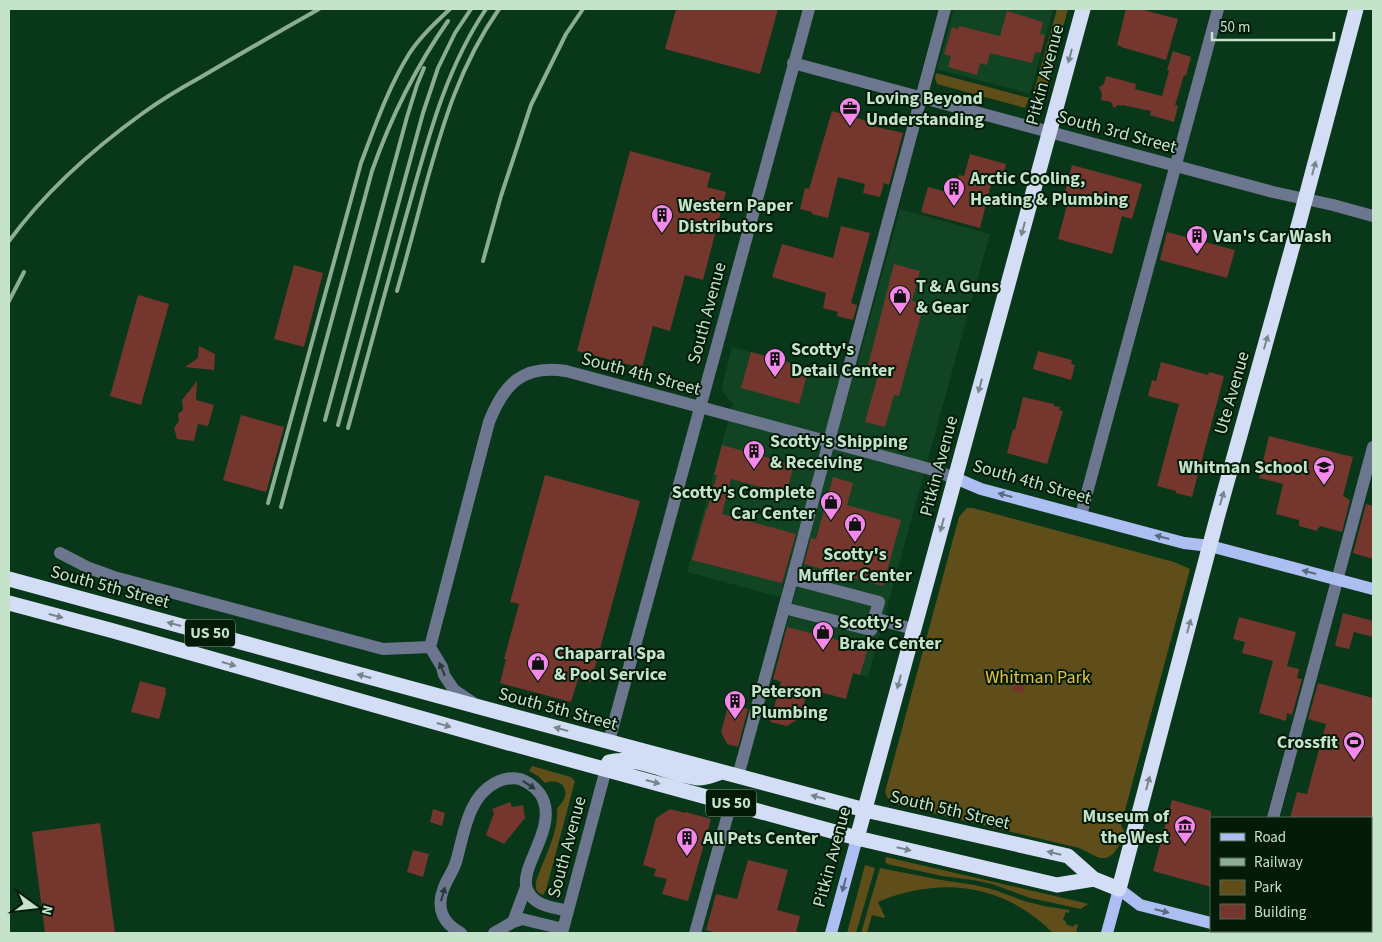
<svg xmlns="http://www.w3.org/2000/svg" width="1382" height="942" viewBox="0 0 1382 942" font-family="'Source Sans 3',sans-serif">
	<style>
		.built { fill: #104422 }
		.green { fill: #5f4e1a }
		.building { fill: #75372d }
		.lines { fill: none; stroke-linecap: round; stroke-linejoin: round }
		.minor { stroke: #6d768f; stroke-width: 12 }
		.major { stroke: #adbef2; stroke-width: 12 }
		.highway { stroke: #d4ddf6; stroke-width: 15 }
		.rail { stroke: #8bad93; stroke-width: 4 }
		.oneway { fill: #76868c }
		.oneway2 { fill: #586c7e }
		.oneway3 { fill: #293b39 }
		.labels { text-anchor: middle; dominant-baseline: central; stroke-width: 4; stroke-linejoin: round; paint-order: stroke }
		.shield { fill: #041b0a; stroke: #8ba690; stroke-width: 1 }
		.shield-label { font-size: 16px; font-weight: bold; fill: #c5e2ca }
		.street-label { font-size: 18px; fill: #c5e2ca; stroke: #041b0a }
		.poi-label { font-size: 18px; font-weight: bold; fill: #c5e2ca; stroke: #041b0a; text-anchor: start }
		.park-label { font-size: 18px; fill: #e7c047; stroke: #041b0a }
	</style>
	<rect width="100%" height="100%" fill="#093719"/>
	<path class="built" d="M954 9H1053L1030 94 937 69Z
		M900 209 990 234 868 677 779 654 810 537 797 534 780 597 687 572 733 403 730 401 725 395 722 389 723 382 732 347 853 380Z"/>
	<path class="green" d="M1057 9H1068L1044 97 1033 95Z
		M936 73 1029 98 1025 108 937 84 935 78Z
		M967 508H973L1174 562 1190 569 1121 825 1125 834C1119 845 1113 863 1097 857 1091 854 1085 851 1079 848L894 804 888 799 885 792 959 517Z
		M532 766 571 777 575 781 546 890 543 895C539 893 536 892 536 887 535 881 539 874 541 868 548 850 559 828 557 808 572 796 566 776 545 783L538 776 529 771Z
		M886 857 1085 903 1088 904 1081 909 1030 898 992 884 973 880 942 876 887 864 885 861Z
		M865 865 875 868 856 933H847Z
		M880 868 941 880 975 885 995 890 1024 901 1044 906 1069 910V913L1066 912 1063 920 1066 921V924L1073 927 1075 924 1078 925 1076 933H1053C1004 884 942 876 880 901L878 902 885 917 884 918 872 915 867 933H861Z"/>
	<path class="building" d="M676 9H778L760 74 665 49Z
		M1126 9H1140L1178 19 1166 60 1121 47V46L1117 45Z
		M1007 11 1043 22 1040 34 1045 35 1041 53 1035 52 1032 63 990 53 987 65 980 63 977 75 948 67 951 56 944 54 952 27 958 29 959 26 1000 36Z
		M1173 51 1191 57 1186 76 1184 75 1175 105 1178 106 1174 122 1150 115 1151 111 1122 105V106L1118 105 1114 108 1111 102 1101 100 1102 94 1099 87 1104 84 1106 76 1136 84 1135 89 1162 96 1169 71 1167 70Z
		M832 111 874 123 873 126 903 133 889 185 884 183 880 197 863 193 865 184 838 177 828 218 812 214V212L800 209 805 188 809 189Z
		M630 151 711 173 707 187 726 192 703 280 685 275 670 331 653 326 642 368 577 351Z
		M970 154 1006 164 1001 182 992 180 980 228 921 212 928 187 954 194 959 175 964 176Z
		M1072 165 1142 184 1132 219 1122 216 1112 254 1058 239 1068 201 1063 200Z
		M841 226 870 233 851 303 857 305 853 320 837 316 838 312 823 308 826 293 772 277 782 244 833 258Z
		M1167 232 1235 250 1227 278 1160 260Z
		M894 264 920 271 912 301 924 304 899 396 894 395 885 427 865 422 880 368 868 365Z
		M294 265 323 273 304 347 274 339Z
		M138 295 169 304 141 405 110 396Z
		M199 346 215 354 214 370 185 367 198 358Z
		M1038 351 1072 360 1071 364 1075 365 1071 380 1033 369Z
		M751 352 809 368 799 404 741 388Z
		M1161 362 1208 375 1209 372 1224 376 1192 497 1176 493V491L1157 486 1179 404 1148 396 1152 380 1156 381Z
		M197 381 196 400 214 405 208 426 198 424 194 441 177 439 174 428 179 421 178 414 183 410 182 400Z
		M1023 397 1054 404V406L1060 407 1059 410 1063 411 1047 464 1007 453 1013 429 1015 430Z
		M241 415 284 427 266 492 223 480Z
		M1269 436 1353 457 1343 496 1350 500 1342 532 1320 526 1319 528H1318L1317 531 1299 526V520L1276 514 1283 484 1259 478Z
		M722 445 794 465 786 494 731 479 722 514 796 534 782 583 692 560 706 510H707L717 475H714Z
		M545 475 640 501 591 682 578 679 571 702 500 683 506 659H504L519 604 510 602Z
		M833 477 853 483 847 505 901 520 883 586 804 564 811 538 816 539Z
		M1366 504 1373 506V559L1353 553Z
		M1343 613 1373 621V637L1354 632 1349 649 1335 646Z
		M1239 617 1296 632 1287 666 1299 669 1297 678 1302 679 1292 715 1287 713 1286 721 1259 713 1273 661 1242 653 1245 642 1233 639Z
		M787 627 868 648 860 675 853 673 846 699 808 689 800 718 787 726 770 722 781 682 773 679Z
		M1015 674 1027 677 1023 693 1011 690Z
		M140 681 166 688 165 692 166 693 159 719 131 712Z
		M1318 683 1373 698V818H1290L1297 792 1307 794 1326 724 1308 719Z
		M729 703 748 709 738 747 727 744 721 732Z
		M1172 800 1211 811V887L1153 871Z
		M510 802 512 807 523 805 525 818 504 844 486 835 494 813 492 809Z
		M433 809 445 813 442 826 430 822Z
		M670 809 685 813 686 812 711 819 688 901 662 894 667 879 654 876 656 869 643 865 656 818Z
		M100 823 115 933H45L32 832Z
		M413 850 429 854 423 877 407 872Z
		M748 860 788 870 777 910 800 916 796 933H718L706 930 716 894 737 899Z"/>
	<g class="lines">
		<path class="minor" d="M793 63 1273 192 1333 205 1373 216
			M1081 515 1218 9
			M60 553 89 568 114 577 383 649 430 647
			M792 579 879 602 874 618 913 629
			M784 608 871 630 874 618
			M472 702 454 690 444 675 442 667 430 647 489 422C504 384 523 364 566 371L930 469 955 478
			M609 741 809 9
			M738 776 792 579 945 9
			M1273 818 1373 447
			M513 922 526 887
			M461 933C444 924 436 909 443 890 446 880 453 872 456 862 464 835 467 798 495 783 503 779 512 777 520 779 531 783 541 792 544 802 554 832 519 868 527 889 533 906 552 907 568 911
			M494 933 513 922 522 919 563 929
			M562 933 606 769
			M695 933 731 803"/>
		<path class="major" d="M955 478 981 489 1184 543 1210 546 1373 589
			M1242 931 1253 933
			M831 933 857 838
			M1107 933 1119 889 1140 905 1211 923"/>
		<path class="highway" d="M9 579 483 708 865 810 1068 856 1094 879 1119 889 1217 518 1299 223 1356 9
			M9 603 110 630 505 742 857 838 1057 885 1094 879
			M606 769 609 762C636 755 671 775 699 778 706 778 715 774 722 772
			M857 838 1083 9"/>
		<path class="rail" d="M9 241C45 192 93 149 143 113 161 100 181 88 201 77 240 54 280 31 319 9
			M483 261 501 196 531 105 566 34 583 9
			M397 291C407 256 416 222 425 188 443 123 460 65 499 9
			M9 301 24 272
			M325 420 407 117 417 85 424 68
			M338 425 423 113 438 68 455 33 471 9
			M348 428C367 358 386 289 405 220 426 147 443 73 486 9
			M268 503 361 163C375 126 388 88 409 54 420 37 435 23 450 9
			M281 507 372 171C391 117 415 68 448 21"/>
	</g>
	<defs><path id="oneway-solid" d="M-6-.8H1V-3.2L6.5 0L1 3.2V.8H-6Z" transform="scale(1.25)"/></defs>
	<g class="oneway">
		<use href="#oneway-solid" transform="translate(1070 56) rotate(105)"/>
		<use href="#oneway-solid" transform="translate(1314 168) rotate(-75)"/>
		<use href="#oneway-solid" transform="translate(1023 229) rotate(105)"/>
		<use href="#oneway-solid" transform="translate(1266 342) rotate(-74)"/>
		<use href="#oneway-solid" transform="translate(980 386) rotate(105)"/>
		<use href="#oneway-solid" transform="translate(1222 498) rotate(-74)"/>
		<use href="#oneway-solid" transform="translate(942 525) rotate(105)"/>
		<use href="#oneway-solid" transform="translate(56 616) rotate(15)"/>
		<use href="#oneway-solid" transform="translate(174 624) rotate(-165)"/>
		<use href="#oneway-solid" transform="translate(1189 626) rotate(-75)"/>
		<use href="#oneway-solid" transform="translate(229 664) rotate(16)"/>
		<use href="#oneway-solid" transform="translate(364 676) rotate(-165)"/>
		<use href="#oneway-solid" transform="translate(899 682) rotate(105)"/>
		<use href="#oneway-solid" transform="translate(444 725) rotate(16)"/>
		<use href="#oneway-solid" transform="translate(561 729) rotate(-165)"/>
		<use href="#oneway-solid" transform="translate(653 782) rotate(15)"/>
		<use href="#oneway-solid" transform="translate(1148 783) rotate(-75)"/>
		<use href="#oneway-solid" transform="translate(818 797) rotate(-165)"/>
		<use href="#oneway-solid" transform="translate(904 849) rotate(13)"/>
		<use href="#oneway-solid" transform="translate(1054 853) rotate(-167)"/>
	</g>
	<g class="oneway2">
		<use href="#oneway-solid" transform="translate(1005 495) rotate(-165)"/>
		<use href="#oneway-solid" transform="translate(1162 537) rotate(-165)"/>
		<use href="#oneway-solid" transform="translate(1309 572) rotate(-165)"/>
		<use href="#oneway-solid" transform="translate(844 885) rotate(105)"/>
		<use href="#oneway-solid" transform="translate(1162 911) rotate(14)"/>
	</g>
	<g class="oneway3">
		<use href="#oneway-solid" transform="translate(442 669) rotate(-113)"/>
		<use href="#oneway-solid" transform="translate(529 785) rotate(33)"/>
		<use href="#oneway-solid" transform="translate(443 894) rotate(-75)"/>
	</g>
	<defs>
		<g id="office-pin" transform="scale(1.125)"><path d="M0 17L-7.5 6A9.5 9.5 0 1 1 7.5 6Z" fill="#f688ec" stroke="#041b0a"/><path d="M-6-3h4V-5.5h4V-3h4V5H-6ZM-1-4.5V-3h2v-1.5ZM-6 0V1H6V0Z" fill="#111"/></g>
		<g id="building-pin" transform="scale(1.125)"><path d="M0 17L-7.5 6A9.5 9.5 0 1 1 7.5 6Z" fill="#f688ec" stroke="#041b0a"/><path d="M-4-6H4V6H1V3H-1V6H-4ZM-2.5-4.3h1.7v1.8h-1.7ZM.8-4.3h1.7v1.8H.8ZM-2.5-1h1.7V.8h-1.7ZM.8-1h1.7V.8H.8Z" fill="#111"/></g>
		<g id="shop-pin" transform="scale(1.125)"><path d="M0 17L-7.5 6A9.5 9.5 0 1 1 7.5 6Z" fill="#f688ec" stroke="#041b0a"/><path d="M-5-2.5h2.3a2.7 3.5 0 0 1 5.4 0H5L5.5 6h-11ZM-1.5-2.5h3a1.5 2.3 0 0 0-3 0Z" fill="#111"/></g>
		<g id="school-pin" transform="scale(1.125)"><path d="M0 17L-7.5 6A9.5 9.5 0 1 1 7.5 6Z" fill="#f688ec" stroke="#041b0a"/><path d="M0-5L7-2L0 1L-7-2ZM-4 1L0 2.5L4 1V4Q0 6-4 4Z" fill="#111"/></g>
		<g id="stadium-pin" transform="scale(1.125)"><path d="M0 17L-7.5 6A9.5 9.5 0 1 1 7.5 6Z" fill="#f688ec" stroke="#041b0a"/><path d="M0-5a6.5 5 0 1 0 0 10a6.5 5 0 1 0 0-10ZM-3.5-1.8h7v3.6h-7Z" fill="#111"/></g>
		<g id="museum-pin" transform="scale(1.125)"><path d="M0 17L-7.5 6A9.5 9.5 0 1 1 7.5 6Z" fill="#f688ec" stroke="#041b0a"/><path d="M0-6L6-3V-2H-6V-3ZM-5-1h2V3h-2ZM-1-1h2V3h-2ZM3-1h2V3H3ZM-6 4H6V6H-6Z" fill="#111"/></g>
	</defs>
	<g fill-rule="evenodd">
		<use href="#office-pin" x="850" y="108"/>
		<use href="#building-pin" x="954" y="188"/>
		<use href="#building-pin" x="662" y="215"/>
		<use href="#building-pin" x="1197" y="236"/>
		<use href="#shop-pin" x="900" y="296"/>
		<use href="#building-pin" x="775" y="359"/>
		<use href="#building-pin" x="754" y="451"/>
		<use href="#school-pin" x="1324" y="467"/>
		<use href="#shop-pin" x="831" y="502"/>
		<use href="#shop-pin" x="855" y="524"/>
		<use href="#shop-pin" x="823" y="632"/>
		<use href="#shop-pin" x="538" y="663"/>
		<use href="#building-pin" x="735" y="701"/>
		<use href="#stadium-pin" x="1354" y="742"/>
		<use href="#museum-pin" x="1185" y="826"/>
		<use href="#building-pin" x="687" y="838"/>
	</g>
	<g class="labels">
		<g class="shield">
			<rect x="185" y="619.5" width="50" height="27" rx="4"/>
			<rect x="706" y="789.5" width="50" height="27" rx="4"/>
		</g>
		<g class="shield-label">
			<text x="210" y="633">US 50</text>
			<text x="731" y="803">US 50</text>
		</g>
		<g class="street-label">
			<text transform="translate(1045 75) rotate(-75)">Pitkin Avenue</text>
			<text transform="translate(1117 132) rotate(15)">South 3rd Street</text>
			<text transform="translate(707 313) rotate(-75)">South Avenue</text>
			<text transform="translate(641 374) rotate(15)">South 4th Street</text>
			<text transform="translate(1232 393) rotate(-74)">Ute Avenue</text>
			<text transform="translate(939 466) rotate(-75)">Pitkin Avenue</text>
			<text transform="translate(1032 482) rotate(16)">South 4th Street</text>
			<text transform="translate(110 587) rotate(15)">South 5th Street</text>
			<text transform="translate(558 709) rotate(15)">South 5th Street</text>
			<text transform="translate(950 810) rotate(13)">South 5th Street</text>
			<text transform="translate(567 847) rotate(-75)">South Avenue</text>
			<text transform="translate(832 857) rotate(-75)">Pitkin Avenue</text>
		</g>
		<g class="poi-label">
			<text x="866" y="98">Loving Beyond<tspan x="866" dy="21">Understanding</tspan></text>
			<text x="970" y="178">Arctic Cooling,<tspan x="970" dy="21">Heating &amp; Plumbing</tspan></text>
			<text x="678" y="205">Western Paper<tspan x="678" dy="21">Distributors</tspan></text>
			<text x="1213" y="236">Van's Car Wash</text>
			<text x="916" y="286">T &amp; A Guns<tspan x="916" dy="21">&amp; Gear</tspan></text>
			<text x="791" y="349">Scotty's<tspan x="791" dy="21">Detail Center</tspan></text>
			<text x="770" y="441">Scotty's Shipping<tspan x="770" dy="21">&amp; Receiving</tspan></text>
			<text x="1308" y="467" text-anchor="end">Whitman School</text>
			<text x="815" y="492" text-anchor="end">Scotty's Complete<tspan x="815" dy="21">Car Center</tspan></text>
			<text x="855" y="554" text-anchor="middle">Scotty's<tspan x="855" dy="21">Muffler Center</tspan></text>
			<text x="839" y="622">Scotty's<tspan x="839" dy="21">Brake Center</tspan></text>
			<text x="554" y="653">Chaparral Spa<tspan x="554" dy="21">&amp; Pool Service</tspan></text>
			<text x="751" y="691">Peterson<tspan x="751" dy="21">Plumbing</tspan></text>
			<text x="1338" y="742" text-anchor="end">Crossfit</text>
			<text x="1169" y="816" text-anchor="end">Museum of<tspan x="1169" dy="21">the West</tspan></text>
			<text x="703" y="838">All Pets Center</text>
		</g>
		<g class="park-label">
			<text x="1038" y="677">Whitman Park</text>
		</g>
	</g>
	<rect width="1382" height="942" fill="none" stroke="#c5e2ca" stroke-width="20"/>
	<rect x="1210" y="817" width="162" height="115" fill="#041b0a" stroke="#516b57"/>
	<rect x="1220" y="833" width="25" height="8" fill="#adbef2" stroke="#516b57"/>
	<text x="1254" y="842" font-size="15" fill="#c5e2ca">Road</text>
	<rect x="1220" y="858" width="25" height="8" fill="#8bad93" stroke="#516b57"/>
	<text x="1254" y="867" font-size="15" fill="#c5e2ca">Railway</text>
	<rect x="1220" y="880" width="25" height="15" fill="#5f4e1a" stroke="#516b57"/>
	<text x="1254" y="892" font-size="15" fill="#c5e2ca">Park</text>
	<rect x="1220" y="904" width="25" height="15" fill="#75372d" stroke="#516b57"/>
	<text x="1254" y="917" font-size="15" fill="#c5e2ca">Building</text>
	<g transform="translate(35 907) rotate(105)" stroke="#041b0a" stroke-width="4" paint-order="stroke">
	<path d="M0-4L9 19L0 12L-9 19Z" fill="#c5e2ca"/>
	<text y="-8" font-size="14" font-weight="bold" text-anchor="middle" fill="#c5e2ca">N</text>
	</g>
	<path d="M1212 32v8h122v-8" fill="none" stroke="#c5e2ca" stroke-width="2.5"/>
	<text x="1220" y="32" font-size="15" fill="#c5e2ca" stroke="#041b0a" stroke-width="4" paint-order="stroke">50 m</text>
</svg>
